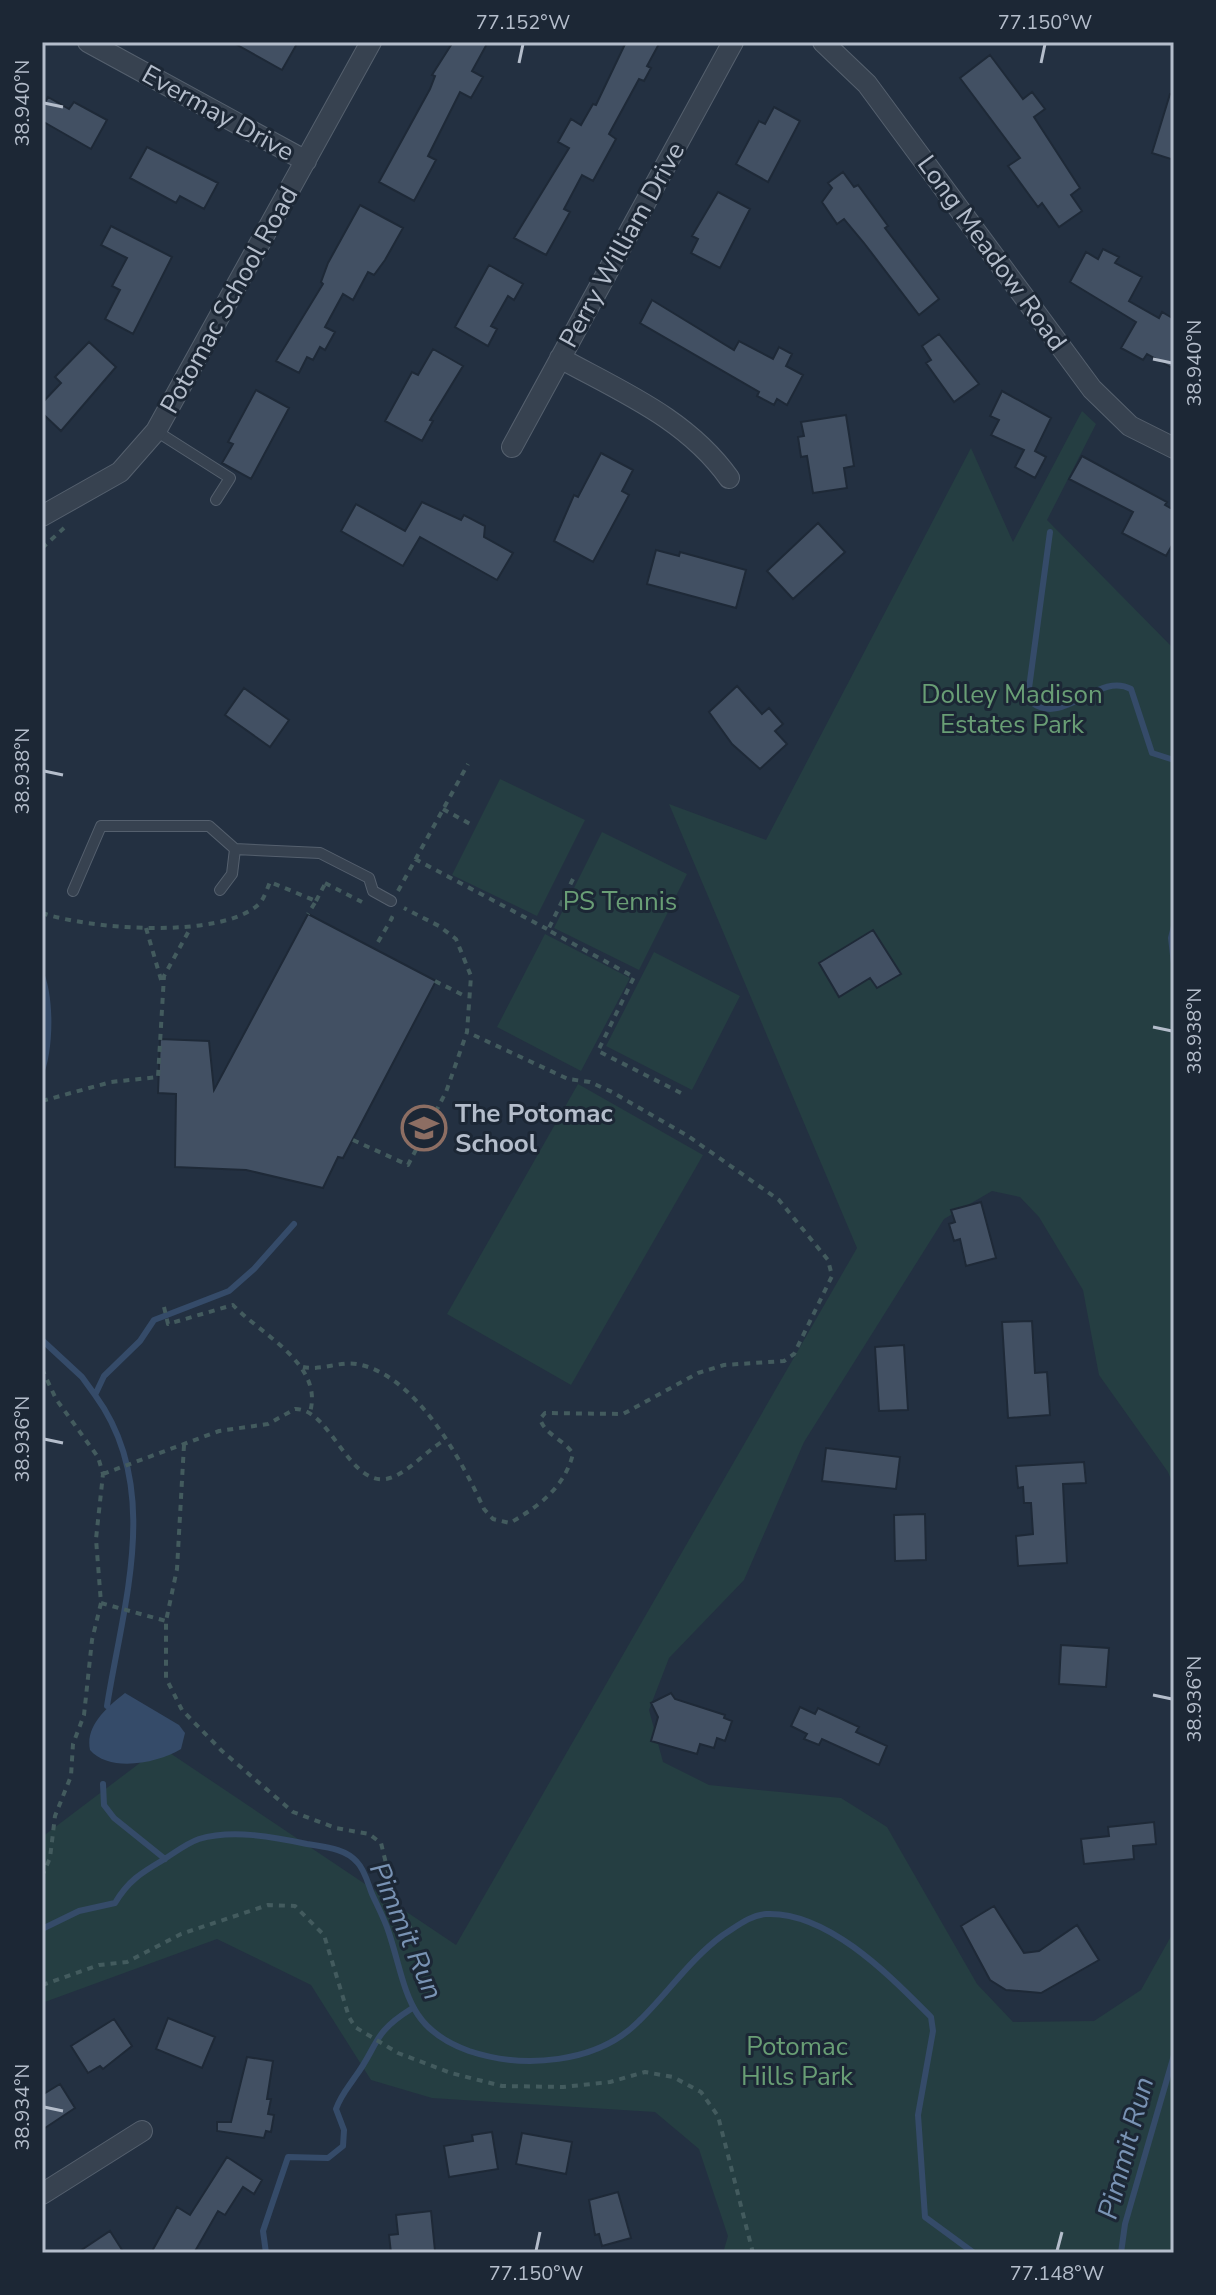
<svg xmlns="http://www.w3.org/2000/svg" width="1216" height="2295" viewBox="0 0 1216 2295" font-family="'Nunito Sans',sans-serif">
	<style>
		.green { fill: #253e42 }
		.water { fill: #354b69 }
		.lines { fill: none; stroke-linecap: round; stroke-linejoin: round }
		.stream { stroke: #354b69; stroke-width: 6 }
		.building { fill: #425063; stroke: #1e2937; stroke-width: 2 }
		.lane-casing { stroke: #55606e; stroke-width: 12 }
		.street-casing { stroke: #55606e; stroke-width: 22 }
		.path { stroke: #435b5e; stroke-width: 4; stroke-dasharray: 6 6; stroke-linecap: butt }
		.lane { stroke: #374250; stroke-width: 10 }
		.street { stroke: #374250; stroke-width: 20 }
		.ticks { fill: none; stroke: #b4bdcb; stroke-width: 3 }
		.labels { text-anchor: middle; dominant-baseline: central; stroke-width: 6; stroke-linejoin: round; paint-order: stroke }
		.street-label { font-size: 26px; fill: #b4bdcb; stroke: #1c2735 }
		.park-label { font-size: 26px; fill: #699e75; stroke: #1c2735 }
		.poi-label { font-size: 26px; font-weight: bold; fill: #b4bdcb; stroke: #1c2735; text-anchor: start }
		.water-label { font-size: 28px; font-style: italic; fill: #7993b4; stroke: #1c2735 }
		.neatline { fill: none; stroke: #b4bdcb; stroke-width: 3 }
		.ticks-label { font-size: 20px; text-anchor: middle; fill: #b4bdcb }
	</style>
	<rect width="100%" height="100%" fill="#233041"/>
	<path class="green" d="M1082 411 1096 424 1047 520 1174 649V1487L1168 1472 1099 1375 1083 1290 1039 1217 1020 1197 992 1191 944 1219 804 1442 744 1580 669 1658 649 1710 663 1762 709 1785 841 1798 887 1827 977 1984 1013 2022 1094 2021 1141 1990 1174 1931V2253H723L728 2236 699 2149 655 2112 432 2098 371 2080 311 1985 217 1939 42 2003V1837L161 1747 456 1945 857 1248 669 804 766 840 971 448 1013 542Z
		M500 779 585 820 537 916 452 875Z
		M602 832 687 874 639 970 554 928Z
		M545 934 630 978 581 1071 497 1027Z
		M654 952 740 996 692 1090 606 1046Z
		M578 1084 703 1155 571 1385 447 1314Z"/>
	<path class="water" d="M42 968C55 995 54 1052 42 1079Z
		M125 1693 179 1725 185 1733 181 1749C158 1763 110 1773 90 1750 85 1726 107 1707 125 1693Z"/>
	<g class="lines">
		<path class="stream" d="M1050 532 1029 688 1031 702C1064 728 1098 671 1131 689L1152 753 1174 760
			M1174 926 1171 938 1174 964
			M42 1340 82 1377 95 1395
			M107 1706C123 1604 163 1488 95 1395L104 1376 140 1341 154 1320 229 1291 254 1269 294 1224
			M103 1784 104 1805 114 1818 165 1859
			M42 1929 79 1911 115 1903C128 1881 141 1873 163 1860 174 1853 187 1843 199 1839 232 1829 275 1837 307 1844 324 1847 345 1848 357 1862 365 1870 368 1884 372 1894 378 1907 385 1920 389 1933 407 1988 405 2028 469 2051 523 2069 597 2064 639 2021 668 1993 690 1959 723 1935 736 1927 750 1915 766 1914 828 1911 891 1977 931 2017L933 2031 918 2115 925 2217 974 2253
			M266 2253 263 2231 288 2157 328 2158 343 2146 344 2130 336 2109C341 2095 347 2089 355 2077 379 2045 371 2034 411 2009
			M1121 2253 1125 2224 1174 2055"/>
	</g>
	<path class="building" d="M232 42H298L282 70Z
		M453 42H488L472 71 483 77 471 98 460 92 428 156 436 160 414 201 379 182 430 89 435 76 432 75Z
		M626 42H660L647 66 651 68 644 81 639 79 609 134 616 139 593 181 582 175 564 209 570 212 546 255 514 238 569 148 558 142 571 119 581 125 593 104 596 105Z
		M990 55 1023 99 1032 92 1045 109 1034 117 1080 188 1071 195 1082 211 1059 227 1042 203 1038 207 1008 166 1020 158 960 78Z
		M1170 94H1174V160L1152 153Z
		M48 97 69 109 74 102 107 120 91 149 42 121V108Z
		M774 107 800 121 768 182 736 164 759 121 765 124Z
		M147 147 218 183 204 209 180 196 176 203 130 178Z
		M843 172 854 187 858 185 888 226 885 228 939 299 919 315 864 243 844 219 837 224 822 202 832 188 828 183Z
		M718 192 750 209 720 268 691 253 698 239 692 236Z
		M360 205 403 228 385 260 374 275 368 272 353 300 343 294 325 327 335 332 325 350 320 347 313 360 307 357 299 373 276 361 323 284 321 282 328 263Z
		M111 226 172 257 133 334 105 319 120 290 112 286 127 258 101 245Z
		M1103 249 1119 257 1115 263 1142 277 1129 301 1159 318 1162 312 1174 319V369L1147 354 1143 360 1121 348 1136 322 1070 282 1086 252 1098 259Z
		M489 265 523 284 514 300 508 296 491 326 497 329 488 346 455 327Z
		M652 300 734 350 739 341 773 359 779 347 792 354 786 366 803 375 787 405 777 399 774 405 757 396 759 392 640 323Z
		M939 334 979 384 954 402 926 363 931 360 922 346Z
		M89 342 116 367 61 431 42 413V403L61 383 55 377Z
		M433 349 463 366 430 420 433 421 422 441 385 421 412 372 418 375Z
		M256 390 289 408 251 479 222 463 233 444 228 442Z
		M1002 391 1051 418 1035 451 1046 457 1035 478 1015 467 1024 450 991 435 999 420 990 416Z
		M846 415 854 466 844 468 847 488 813 493 807 456 801 457 798 437 804 436 801 422Z
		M601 453 633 470 622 491 629 495 593 562 554 541 574 495 578 497Z
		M1082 456 1167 502 1165 505 1174 510V542L1166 556 1122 533 1133 512 1069 479Z
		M422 502 461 520 464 515 485 526 484 537 513 553 497 580 420 537 403 566 341 531 356 504 405 531Z
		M818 523 845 552 793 599 767 571Z
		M656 550 679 556 680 552 746 570 736 608 647 584Z
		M737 686 762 714 769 708 783 724 775 731 787 744 760 769 732 744 709 712Z
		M244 688 289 720 270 747 225 715Z
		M308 914 436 981 343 1158 338 1157 323 1188 246 1170 175 1167 176 1094 158 1093 160 1039 209 1041 214 1090Z
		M873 930 901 974 877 988 870 978 839 997 819 963Z
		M981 1202 996 1258 966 1266 960 1239 954 1241 949 1224 955 1222 951 1210Z
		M1032 1321 1035 1373 1047 1372 1050 1415 1008 1418 1002 1322Z
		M904 1345 908 1410 879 1411 875 1347Z
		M826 1448 900 1457 896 1489 822 1481Z
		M1084 1462 1086 1483 1063 1484 1067 1563 1018 1566 1016 1536 1033 1534 1031 1503H1024L1023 1487 1018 1488 1016 1466Z
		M925 1514 926 1560 895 1561 894 1515Z
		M1061 1645 1109 1648 1106 1687 1059 1684Z
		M671 1693 675 1699 725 1715 724 1718 732 1721 725 1741 717 1738 714 1748 700 1744 697 1754 651 1741 658 1717 651 1703Z
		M800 1707 815 1714 818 1708 859 1727 856 1732 887 1746 879 1765 822 1739 819 1745 804 1739 807 1734 791 1726Z
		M1154 1822 1156 1844 1133 1846 1134 1859 1084 1864 1081 1839 1109 1836 1108 1827Z
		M994 1906 1024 1953 1039 1951 1077 1925 1099 1960 1041 1993 1006 1990 990 1980 961 1926Z
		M168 2018 215 2037 202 2068 156 2049Z
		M114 2019 132 2046 103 2069 100 2066 88 2073 71 2046Z
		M247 2057 273 2061 267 2099H271L268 2114 274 2115 271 2132 266 2131 264 2138 217 2131V2122H231Z
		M60 2084 75 2108 42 2130V2095Z
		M492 2132 498 2169 449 2177 444 2146 473 2141 472 2135Z
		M522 2133 572 2142 566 2174 516 2164Z
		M227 2157 262 2180 254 2194 243 2187 225 2215 218 2211 194 2253H151L177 2207 190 2215Z
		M618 2192 631 2238 602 2246 599 2234 595 2235 589 2200Z
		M431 2211 435 2251 391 2253 389 2235 398 2234 396 2215Z
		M110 2231 124 2253H77Z"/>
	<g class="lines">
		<g class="lane-casing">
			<path id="lane" d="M156 431 230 478 216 500
				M220 890 232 874 235 849
				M73 891 101 826H209L235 849 320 853 369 878 373 891 391 901"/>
		</g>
		<g class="street-casing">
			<path id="street" d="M88 42 306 161
				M823 42 867 84 1092 389 1130 426 1174 448
				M560 358C622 392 687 419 729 478
				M512 447 733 42
				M42 516 120 472 156 431 371 42
				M42 2194 142 2131"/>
		</g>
		<path class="path" d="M42 548 64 528
			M443 809 472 825
			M415 859 547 929
			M573 879 548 930 634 977 598 1051 683 1094
			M325 883 362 902
			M398 891 468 764
			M316 901 327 880
			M42 913C89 929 220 940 259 904 264 899 267 889 270 882L316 901 308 914
			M146 928 162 983
			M378 942 392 918 386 915
			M435 981 467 997
			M42 1101 111 1082 158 1077 164 976 191 927
			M353 1140 408 1165 446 1092 467 1032 471 976 456 939 439 926 404 908
			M164 1307 168 1324 233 1305C260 1334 324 1364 310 1412
			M303 1367C321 1371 339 1361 357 1364 416 1375 461 1459 484 1509L493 1519 510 1523C539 1506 564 1488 573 1454 564 1439 546 1436 540 1419L545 1413 623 1414 698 1373 724 1365 784 1361 794 1354 832 1276 828 1260 779 1200 688 1136 612 1092 590 1082 568 1079 467 1032
			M42 1369 56 1399 98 1457 103 1474 96 1539 101 1603 92 1640 84 1715 73 1744 71 1776 55 1816 50 1858 42 1876
			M184 1445 177 1569 166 1621V1678L182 1710 222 1751 293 1812 336 1828 369 1834 381 1843 394 1896 417 1941
			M103 1474 219 1431 268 1424 295 1409C332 1408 350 1494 393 1477 412 1469 427 1450 445 1440
			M101 1603 166 1621
			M42 1985 99 1965 127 1962 181 1934 268 1905 295 1906 324 1935 349 2017 355 2027 398 2053 451 2073 502 2086 563 2087 610 2082 645 2072 673 2077 701 2092 718 2116 753 2253"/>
		<use href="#lane" class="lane"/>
		<use href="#street" class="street"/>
	</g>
	<path class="ticks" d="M519 63 523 44M1041 63 1045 44M44 103 63 107M1153 359 1172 363M44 771 63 775M1153 1027 1172 1031M44 1439 63 1443M1153 1695 1172 1699M44 2107 63 2111M536 2251 540 2232M1057 2251 1062 2232"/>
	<defs>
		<g id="school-ring" transform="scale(2.3)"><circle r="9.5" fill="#1c2735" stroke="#8d6e63" stroke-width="1.5"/><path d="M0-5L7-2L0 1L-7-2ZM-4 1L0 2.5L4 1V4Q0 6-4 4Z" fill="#8d6e63"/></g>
	</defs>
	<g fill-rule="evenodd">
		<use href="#school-ring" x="424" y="1128"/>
	</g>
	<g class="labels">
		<g class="street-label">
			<text transform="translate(218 113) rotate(29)">Evermay Drive</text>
			<text transform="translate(622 245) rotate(-61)">Perry William Drive</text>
			<text transform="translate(992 253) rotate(54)">Long Meadow Road</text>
			<text transform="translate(229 300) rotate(-61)">Potomac School Road</text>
		</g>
		<g class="park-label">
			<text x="1012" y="694">Dolley Madison<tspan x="1012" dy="30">Estates Park</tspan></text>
			<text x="620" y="901">PS Tennis</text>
			<text x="797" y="2046">Potomac<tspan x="797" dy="30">Hills Park</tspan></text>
		</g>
		<g class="poi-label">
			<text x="455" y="1113">The Potomac<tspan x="455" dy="30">School</tspan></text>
		</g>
		<g class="water-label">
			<text transform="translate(406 1931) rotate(67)">Pimmit Run</text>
			<text transform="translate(1126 2148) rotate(-75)">Pimmit Run</text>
		</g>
	</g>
	<rect width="1216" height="2295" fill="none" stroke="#1c2735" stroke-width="88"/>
	<rect x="44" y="44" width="1128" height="2207" class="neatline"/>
	<g class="ticks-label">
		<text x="523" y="29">77.152°W</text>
		<text x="1045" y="29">77.150°W</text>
		<text transform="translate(22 103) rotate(-90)" y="7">38.940°N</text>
		<text transform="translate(1194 363) rotate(-90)" y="7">38.940°N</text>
		<text transform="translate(22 771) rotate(-90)" y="7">38.938°N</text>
		<text transform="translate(1194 1031) rotate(-90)" y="7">38.938°N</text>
		<text transform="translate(22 1439) rotate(-90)" y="7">38.936°N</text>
		<text transform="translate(1194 1699) rotate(-90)" y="7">38.936°N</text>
		<text transform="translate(22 2107) rotate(-90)" y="7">38.934°N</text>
		<text x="536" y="2280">77.150°W</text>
		<text x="1057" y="2280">77.148°W</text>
	</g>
</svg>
